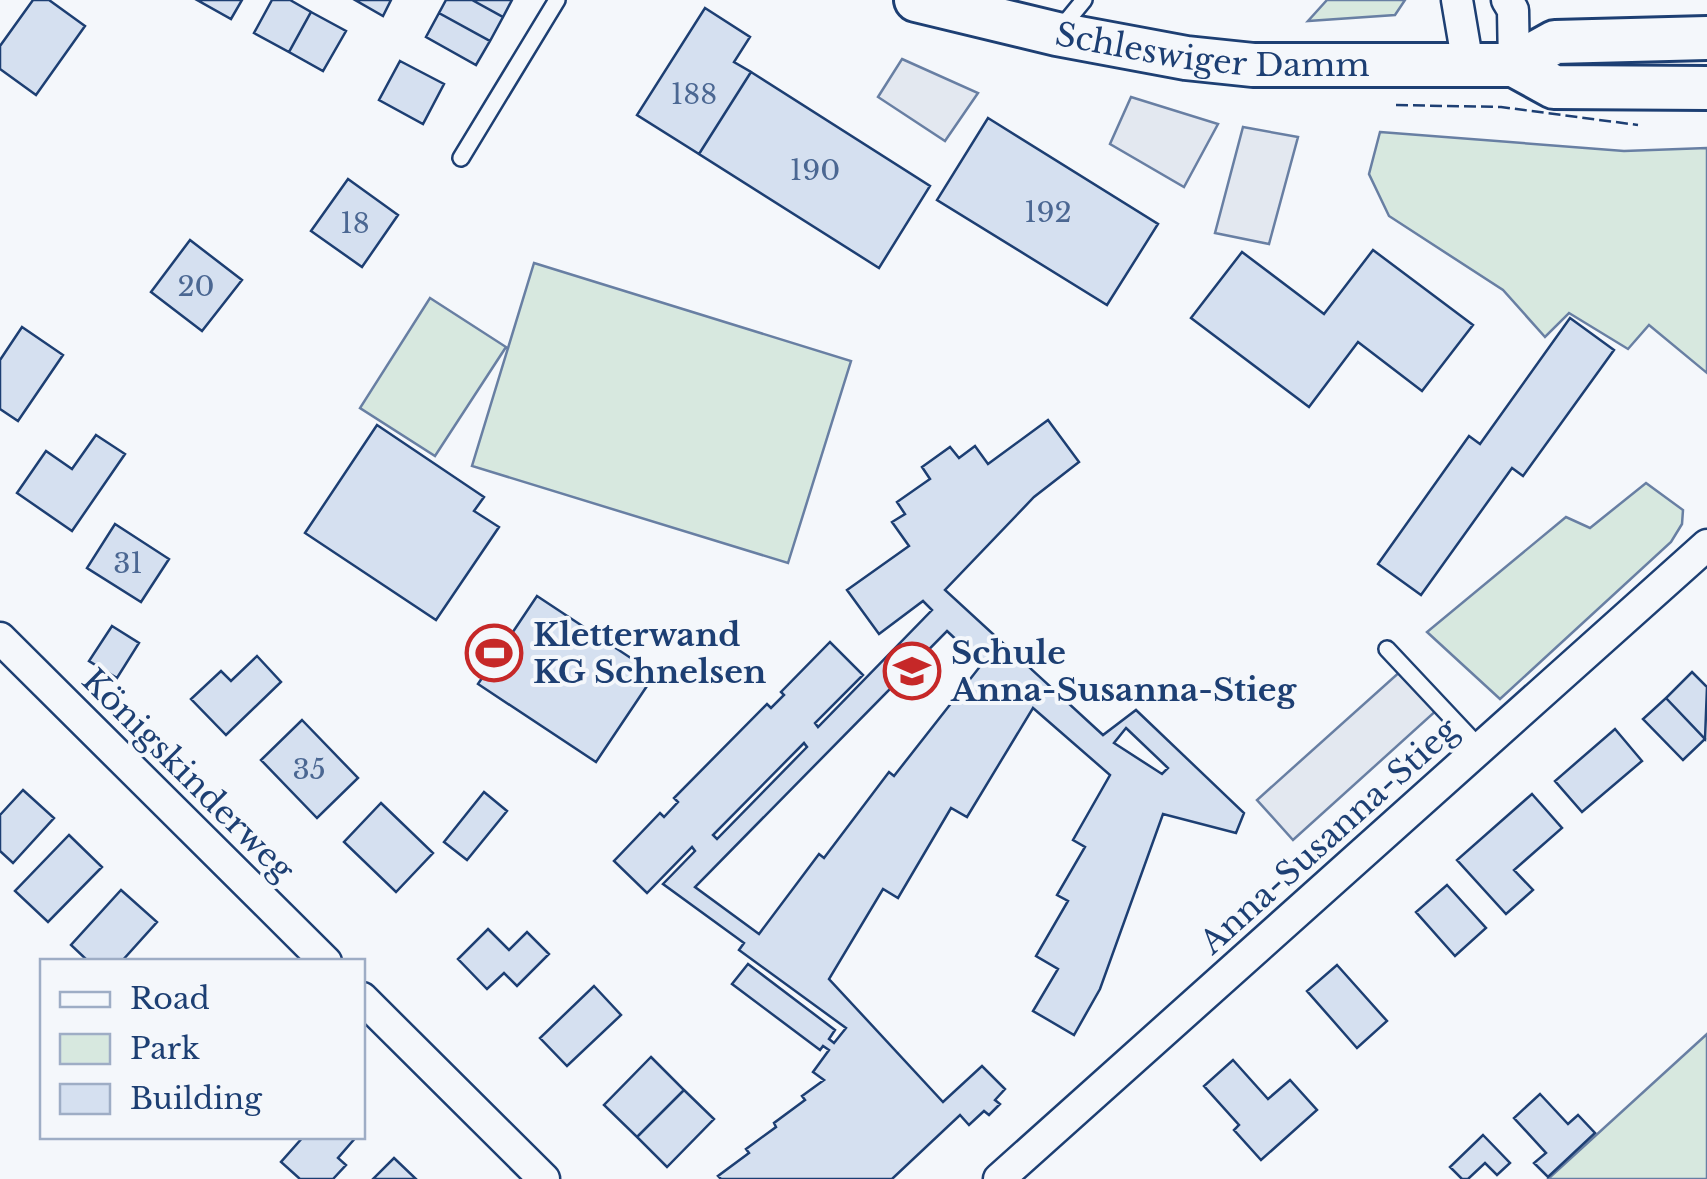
<svg xmlns="http://www.w3.org/2000/svg" width="1707" height="1179" viewBox="0 0 1707 1179" font-family="'Libre Baskerville',serif">
	<style>
		.green { fill: #d7e8df; stroke: #687fa3; stroke-width: 2.5 }
		.parking { fill: #e3e8f0; stroke: #687fa3; stroke-width: 2.5 }
		.building { fill: #d5e0f0; stroke: #1d3f73; stroke-width: 2.5; fill-rule: evenodd }
		.lines { fill: none; stroke-linecap: round; stroke-linejoin: round }
		.service-casing { stroke: #1d3f73; stroke-width: 20 }
		.minor-casing { stroke: #1d3f73; stroke-width: 35 }
		.secondary-casing { stroke: #1d3f73; stroke-width: 48 }
		.service { stroke: #f4f7fb; stroke-width: 15 }
		.minor { stroke: #f4f7fb; stroke-width: 30 }
		.secondary { stroke: #f4f7fb; stroke-width: 42 }
		.fence { stroke: #1d3f73; stroke-width: 2.5; stroke-dasharray: 12 5; stroke-linecap: butt }
		.labels { text-anchor: middle; dominant-baseline: central; stroke-width: 8; stroke-linejoin: round; paint-order: stroke }
		.number-label { font-size: 28px; fill: #4b6792 }
		.street-label { font-size: 32px; fill: #1d3f73; stroke: #f4f7fb }
		.poi-label { font-size: 32px; font-weight: bold; fill: #1d3f73; stroke: #f4f7fb; text-anchor: start }
	</style>
	<rect width="100%" height="100%" fill="#f4f7fb"/>
	<path class="green" d="M1327 0H1405L1395 15 1308 21Z
		M1380 132 1624 151 1707 148V373L1649 325 1628 349 1569 313 1545 337 1503 290 1389 216 1369 174Z
		M534 263 851 361 788 563 472 466Z
		M430 298 506 347 435 456 360 408Z
		M1646 483 1683 510 1682 524 1671 542 1500 699 1427 632 1566 517 1590 528Z
		M1707 1034V1179H1548Z"/>
	<path class="parking" d="M902 59 978 93 945 141 878 97Z
		M1131 97 1218 124 1184 187 1110 144Z
		M1243 127 1298 137 1269 244 1215 233Z
		M1403 669 1438 709 1293 840 1257 800Z"/>
	<path class="building" d="M33 0H49L85 26 36 95 0 69V46Z
		M197 0H242L231 19Z
		M272 0H290L311 12 289 52 254 33Z
		M355 0H391L383 16Z
		M446 0H472L503 17 490 41 439 13Z
		M472 0H512L503 17Z
		M705 8 750 37 734 62 751 72 699 154 637 115Z
		M311 12 346 31 323 71 289 52Z
		M439 13 490 41 476 65 426 37Z
		M400 61 444 84 423 124 379 100Z
		M751 72 930 186 879 268 699 154Z
		M988 118 1158 224 1107 305 937 200Z
		M348 179 398 215 362 267 311 231Z
		M190 240 242 280 202 331 151 292Z
		M1373 250 1473 325 1422 391 1358 342 1309 407 1191 318 1242 252 1324 314Z
		M1570 318 1614 350 1523 476 1512 468 1421 595 1378 564 1469 436 1480 444Z
		M22 327 63 355 18 421 0 409V360Z
		M1048 420 1079 462 1034 497 945 590 1103 735 1136 710 1244 813 1236 833 1163 814 1100 989 1074 1035 1033 1011 1058 969 1036 956 1068 901 1057 895 1085 847 1073 840 1110 775 1033 708 967 817 951 808 898 898 883 889 829 979 943 1102 982 1066 1005 1089 995 1100 1000 1104 989 1115 984 1111 969 1125 960 1115 892 1179H721L718 1176 749 1153 746 1149 776 1127 774 1123 805 1100 802 1096 824 1080 813 1072 829 1050 823 1046 820 1050 732 984 748 964 835 1030 829 1039 834 1043 846 1028 739 950 744 943 663 884 695 851 692 847 647 893 614 861 660 813 664 817 678 802 674 798 767 704 771 708 784 695 781 692 830 642 863 675 815 723 818 727 932 610 923 601 879 634 847 590 909 546 892 522 905 514 897 502 930 479 922 467 950 447 959 458 975 446 988 464ZM947 631 982 664 894 776 889 772 824 858 819 854 759 934 695 887ZM1126 728 1168 768 1162 774 1114 743ZM804 743 807 747 717 839 713 835Z
		M377 425 484 497 474 511 499 527 436 620 305 533Z
		M96 435 125 454 72 531 17 493 46 451 72 469Z
		M115 524 169 559 141 602 87 568Z
		M537 596 655 674 596 762 478 684Z
		M112 626 139 643 117 678 89 661Z
		M257 656 281 682 226 735 191 699 221 671 231 681Z
		M1692 672 1707 687 1705 739 1666 698Z
		M1666 698 1705 739 1683 760 1643 719Z
		M302 720 358 778 317 818 261 760Z
		M1615 729 1642 761 1582 812 1555 781Z
		M23 790 54 818 13 863 0 851V815Z
		M484 792 507 811 467 860 444 842Z
		M1532 794 1562 828 1514 870 1533 890 1506 914 1457 860Z
		M381 803 433 853 396 892 344 842Z
		M69 835 102 867 48 922 15 891Z
		M1447 885 1486 928 1455 956 1416 912Z
		M121 890 157 922 121 962H89L71 945Z
		M488 929 509 950 527 932 549 954 517 986 504 973 487 989 458 959Z
		M1337 965 1387 1021 1357 1048 1307 991Z
		M594 986 621 1015 567 1066 540 1038Z
		M651 1057 684 1090 637 1137 604 1105Z
		M1233 1060 1268 1099 1290 1080 1317 1110 1261 1160 1234 1130 1239 1125 1204 1086Z
		M684 1090 714 1119 667 1167 637 1137Z
		M1540 1094 1568 1124 1578 1115 1595 1133 1548 1177 1534 1163 1546 1153 1514 1118Z
		M1483 1135 1510 1163 1497 1175 1485 1163 1468 1179H1462L1450 1167Z
		M304 1136H357L338 1158 346 1165 333 1179H300L281 1162Z
		M394 1158 416 1179H373Z"/>
	<g class="lines">
		<g class="service-casing">
			<path id="service" d="M1061 28 1084 0
				M461 158 557 0
				M1387 649 1480 748"/>
		</g>
		<g class="minor-casing">
			<path id="minor" d="M1457 0 1468 65
				M1507 0 1513 10 1514 65
				M0 638 326 962
				M362 998 544 1179
				M999 1179 1707 545"/>
		</g>
		<g class="secondary-casing">
			<g id="secondary">
				<path id="s1" d="M916 0 1057 34 1186 58 1253 65H1514L1554 87 1707 88"/>
				<path d="M1514 65 1555 42 1707 38"/>
			</g>
		</g>
		<use href="#service" class="service"/>
		<use href="#minor" class="minor"/>
		<use href="#secondary" class="secondary"/>
		<path class="fence" d="M1396 105 1501 107 1638 125"/>
	</g>
	<defs>
		<g id="stadium-ring" transform="scale(2.875)"><circle r="9.5" fill="#f4f7fb" stroke="#c62828" stroke-width="1.5"/><path d="M0-5a6.5 5 0 1 0 0 10a6.5 5 0 1 0 0-10ZM-3.5-1.8h7v3.6h-7Z" fill="#c62828"/></g>
		<g id="school-ring" transform="scale(2.875)"><circle r="9.5" fill="#f4f7fb" stroke="#c62828" stroke-width="1.5"/><path d="M0-5L7-2L0 1L-7-2ZM-4 1L0 2.5L4 1V4Q0 6-4 4Z" fill="#c62828"/></g>
	</defs>
	<g fill-rule="evenodd">
		<use href="#stadium-ring" x="494" y="653"/>
		<use href="#school-ring" x="912" y="671"/>
	</g>
	<g class="labels">
		<g class="number-label">
			<text x="694" y="94">188</text>
			<text x="815" y="170">190</text>
			<text x="1048" y="212">192</text>
			<text x="355" y="223">18</text>
			<text x="196" y="286">20</text>
			<text x="128" y="563">31</text>
			<text x="309" y="769">35</text>
		</g>
		<g class="street-label">
			<text stroke="none"><textPath href="#s1" startOffset="302">Schleswiger Damm</textPath></text>
			<text transform="translate(188 775) rotate(45)">Königskinderweg</text>
			<text transform="translate(1329 836) rotate(-42)">Anna-Susanna-Stieg</text>
		</g>
		<g class="poi-label">
			<text x="533" y="635">Kletterwand<tspan x="533" dy="37">KG Schnelsen</tspan></text>
			<text x="951" y="653">Schule<tspan x="951" dy="37">Anna-Susanna-Stieg</tspan></text>
		</g>
	</g>
	<rect x="40" y="959" width="325" height="180" fill="#f4f7fb" stroke="#9eadc5" stroke-width="2.5"/>
	<rect x="60" y="992" width="50" height="15" fill="#f4f7fb" stroke="#9eadc5" stroke-width="2.5"/>
	<text x="130" y="1009" font-size="30" fill="#1d3f73">Road</text>
	<rect x="60" y="1034" width="50" height="30" fill="#d7e8df" stroke="#9eadc5" stroke-width="2.5"/>
	<text x="130" y="1059" font-size="30" fill="#1d3f73">Park</text>
	<rect x="60" y="1084" width="50" height="30" fill="#d5e0f0" stroke="#9eadc5" stroke-width="2.5"/>
	<text x="130" y="1109" font-size="30" fill="#1d3f73">Building</text>
</svg>
